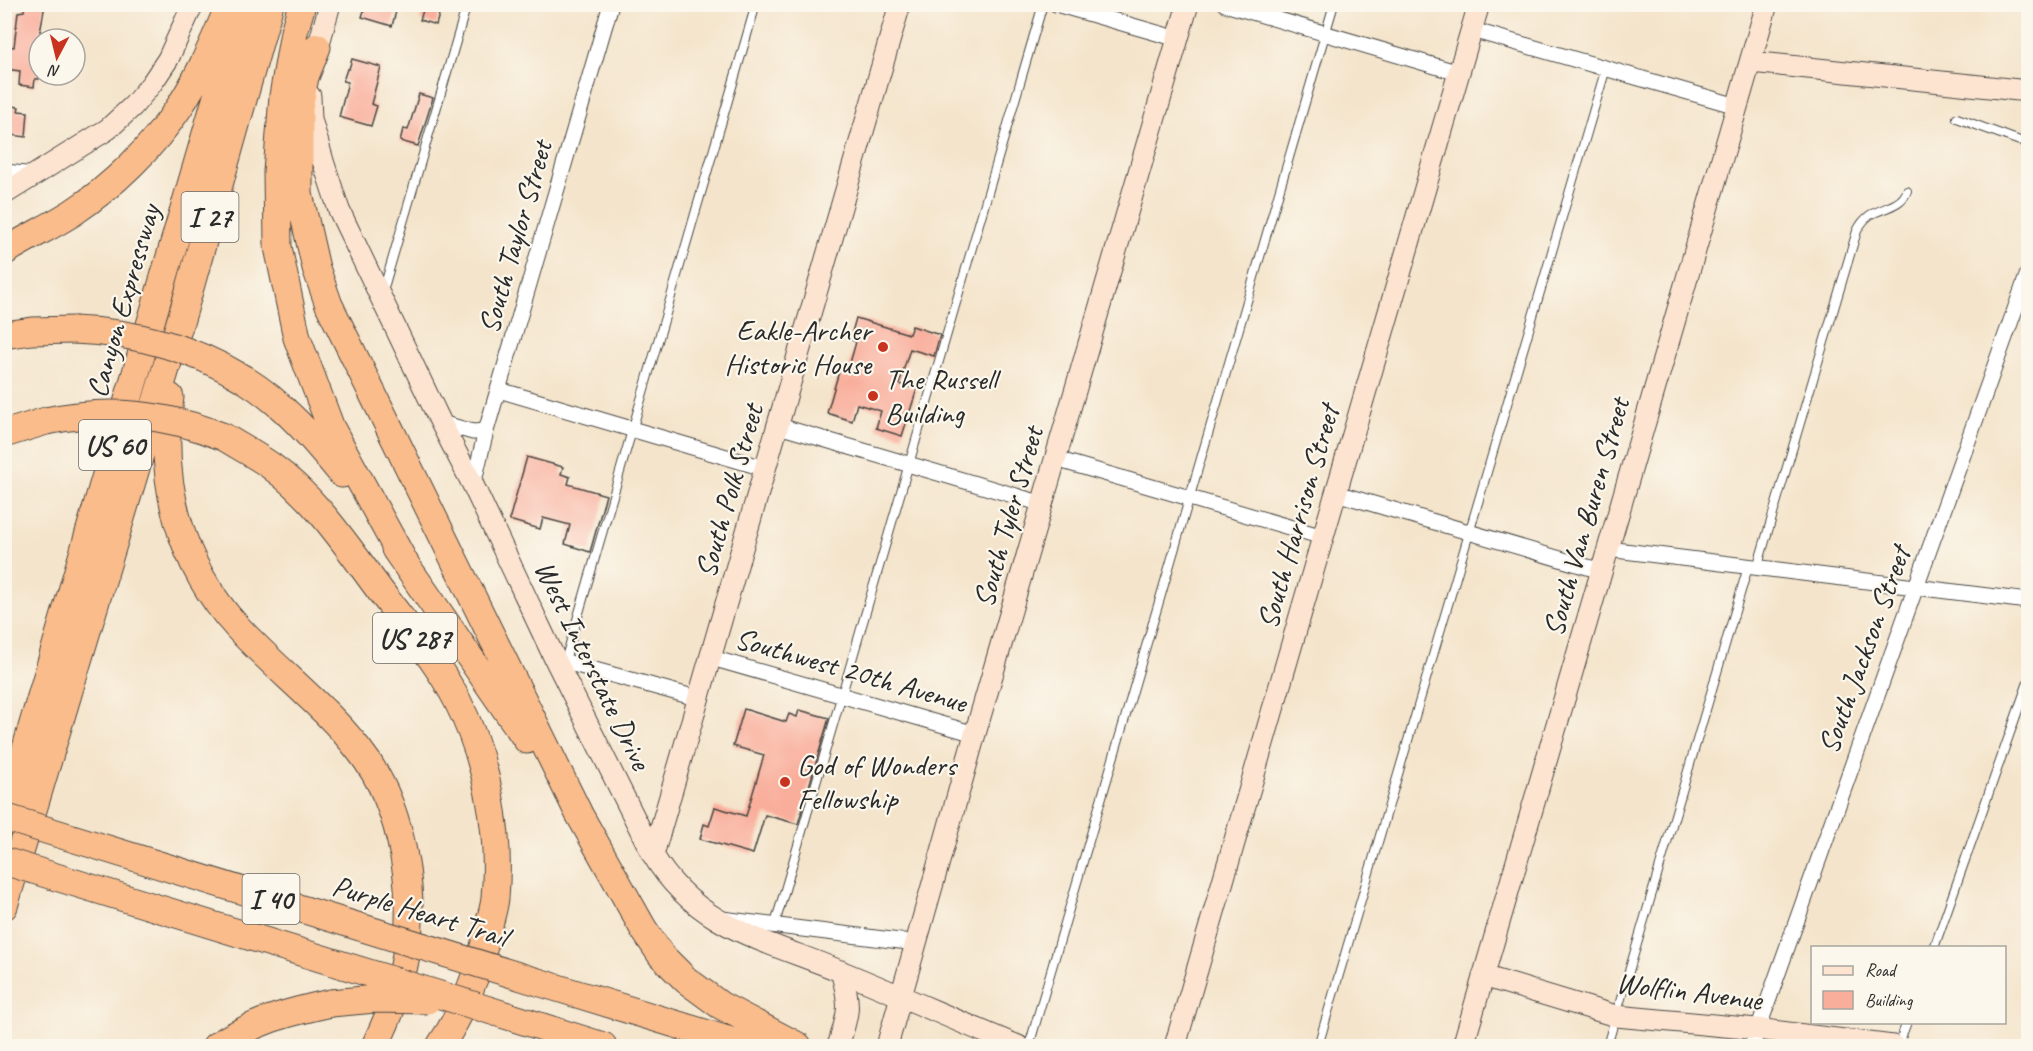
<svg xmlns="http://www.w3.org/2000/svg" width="2033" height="1051" viewBox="0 0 2033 1051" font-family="Caveat,sans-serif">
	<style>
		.building { fill: #f9ae9b }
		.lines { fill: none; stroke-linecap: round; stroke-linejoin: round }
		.lane-casing { stroke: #494743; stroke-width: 10 }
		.street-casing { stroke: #494743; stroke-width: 17 }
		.secondary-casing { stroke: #494743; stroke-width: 23 }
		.highway-casing { stroke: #494743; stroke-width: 29 }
		.lane { stroke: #fff; stroke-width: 8 }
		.street { stroke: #fff; stroke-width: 15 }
		.secondary { stroke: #fde4d1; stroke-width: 21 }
		.highway { stroke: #fabc8b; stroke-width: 27 }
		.highway-bridge-casing { stroke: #494743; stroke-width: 29; stroke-linecap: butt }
		.highway-bridge { stroke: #fabc8b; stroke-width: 27 }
		.poi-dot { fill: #c8321e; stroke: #fbf7ec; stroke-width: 2 }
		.labels { text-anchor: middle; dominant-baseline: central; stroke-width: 4.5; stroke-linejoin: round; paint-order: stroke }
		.shield { fill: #fbf7ec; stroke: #696865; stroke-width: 1.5 }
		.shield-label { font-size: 28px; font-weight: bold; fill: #2b2b2b }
		.street-label { font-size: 30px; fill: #2b2b2b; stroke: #fbf7ec }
		.poi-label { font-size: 30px; fill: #2b2b2b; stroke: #fbf7ec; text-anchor: start }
	</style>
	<rect width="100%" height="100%" fill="#fbf7ec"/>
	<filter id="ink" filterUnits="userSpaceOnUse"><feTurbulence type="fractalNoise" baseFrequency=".0167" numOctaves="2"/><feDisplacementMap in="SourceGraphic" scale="12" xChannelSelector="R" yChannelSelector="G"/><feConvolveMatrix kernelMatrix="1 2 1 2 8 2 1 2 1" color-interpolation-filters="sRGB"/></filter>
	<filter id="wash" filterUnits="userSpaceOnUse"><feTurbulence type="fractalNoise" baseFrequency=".008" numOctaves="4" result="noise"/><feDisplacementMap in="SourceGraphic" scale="24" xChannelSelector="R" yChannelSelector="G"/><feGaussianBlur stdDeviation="1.35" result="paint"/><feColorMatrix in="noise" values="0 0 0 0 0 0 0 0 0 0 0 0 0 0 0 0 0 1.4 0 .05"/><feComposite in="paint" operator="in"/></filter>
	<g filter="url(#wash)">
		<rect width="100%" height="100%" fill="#f4e4cb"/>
		<g id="blocks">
			<path class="building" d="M25 4H45L39 39V79H35L34 87 19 85 20 71 5 69 8 46 14 47 18 12 24 11Z
				M366 4H398L392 26 362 17Z
				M425 4H442L436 25 420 20Z
				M352 59 381 67 371 104 377 106 371 126 339 117 348 82 343 81 347 69H349Z
				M419 94 433 98 418 146 400 141 403 129 408 130Z
				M7 105 19 107 18 111 28 112 26 137 4 134V109H6Z
				M856 318 909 334 912 326 940 335 934 356 910 349 899 384 917 389 902 436 876 428 881 411 857 404 852 421 827 413 840 368 848 370 856 342 850 339Z
				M527 457 563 467 561 474 570 477 568 484 606 495 590 552 565 544 570 525 543 518 540 529 509 520Z
				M744 709 786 722 789 714 797 717 799 710 829 718 798 824 765 815 753 854 700 839 704 824 709 826 715 807 746 816 764 755 733 746Z"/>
		</g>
	</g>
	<g filter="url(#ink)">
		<use href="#blocks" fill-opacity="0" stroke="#494743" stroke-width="1.5"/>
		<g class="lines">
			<g class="lane-casing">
				<path id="lane" d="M1957 118 2028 144
					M383 291 467 4
					M1757 568 1857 231C1860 225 1863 220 1870 215 1882 208 1902 206 1907 191
					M565 661 756 4
					M775 924 1043 4
					M1934 948 2028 682
					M1029 1046 1334 4
					M1318 1046 1606 68
					M1607 1046 1748 567
					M1898 1046 1907 1022"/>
			</g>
			<g class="street-casing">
				<path id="street" d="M1056 4 1178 39
					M1225 4 1459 73
					M1472 30 1737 106
					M4 172 37 175
					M499 390 767 469
					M441 423 473 432 486 431
					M779 426 1043 504
					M1056 459 1323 537
					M473 485 486 431 611 4
					M1336 493 1601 571
					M1608 549 2028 601
					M712 658 975 734
					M555 659 700 699
					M722 919 916 943
					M1752 1046 2028 273"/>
			</g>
			<g class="secondary-casing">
				<path id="secondary" d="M314 62 330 4
					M1751 62 2028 91
					M310 96 311 119 323 161 339 210 441 423 473 485 555 659 653 855C696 928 768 941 840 971 900 995 959 1022 1018 1046
					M4 194 108 129 133 106 152 83 168 59 193 4
					M653 855 900 4
					M1483 976 1616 1016 1757 1029 1893 1046
					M838 1046C849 1013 851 1005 841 971
					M887 1046 975 734 1188 4
					M1175 1046 1323 537 1479 4
					M1463 1046 1767 4"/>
			</g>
			<g class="highway-casing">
				<path id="highway" d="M302 4 294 32 283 96 277 172 278 247 297 338 331 428 406 565
					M317 47 305 77 299 108V194L316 268 329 305 579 814 643 928 661 955 686 980 720 1005 798 1046
					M4 252C26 238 50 227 72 213 113 186 153 147 180 106 199 77 213 43 227 11
					M4 335 32 331 74 330
					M244 379C283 403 313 438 342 474
					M170 397C158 482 180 565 238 628 277 670 324 705 359 750 405 807 419 905 402 975 396 1000 386 1023 375 1046
					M4 434 46 421
					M224 437C240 447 256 455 271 466 317 499 348 548 381 592 407 627 437 661 457 700 487 759 501 832 495 898 494 909 490 919 488 930 479 971 464 1011 440 1046
					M395 549 527 740
					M4 823 244 4
					M4 906 184 309 270 4
					M538 982 747 1046
					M476 1006 603 1046
					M216 1046C256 1021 285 1013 331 1003"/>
			</g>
			<use href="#lane" class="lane"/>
			<use href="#street" class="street"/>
			<use href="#secondary" class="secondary"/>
			<use href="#highway" class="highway"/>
			<g class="highway-bridge-casing">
				<path id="highway-bridge" d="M74 330C134 332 193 348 244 379
					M46 421C109 408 164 413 224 437
					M4 817 538 982
					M4 861 476 1006
					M331 1003 375 999 427 1000"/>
			</g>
			<use href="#highway-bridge" class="highway-bridge"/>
		</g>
	</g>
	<g class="poi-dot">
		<circle cx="883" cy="347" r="6"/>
		<circle cx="873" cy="396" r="6"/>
		<circle cx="785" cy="782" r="6"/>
	</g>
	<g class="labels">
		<g class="shield">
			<rect x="181.5" y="192" width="57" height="50" rx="4.5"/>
			<rect x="79" y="420" width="72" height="50" rx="4.5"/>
			<rect x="373" y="613" width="84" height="50" rx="4.5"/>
			<rect x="242.5" y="874" width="57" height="50" rx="4.5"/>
		</g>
		<g class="shield-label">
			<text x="210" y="217">I 27</text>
			<text x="115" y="445">US 60</text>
			<text x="415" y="638">US 287</text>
			<text x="271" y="899">I 40</text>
		</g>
		<g class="street-label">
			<text transform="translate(515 237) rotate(-74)">South Taylor Street</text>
			<text transform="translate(123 301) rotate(-74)">Canyon Expressway</text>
			<text transform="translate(729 491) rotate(-74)">South Polk Street</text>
			<text transform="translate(1008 517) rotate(-74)">South Tyler Street</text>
			<text transform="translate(1298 517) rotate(-74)">South Harrison Street</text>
			<text transform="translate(1586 517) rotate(-74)">South Van Buren Street</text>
			<text transform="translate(1864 650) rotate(-70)">South Jackson Street</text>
			<text transform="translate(593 665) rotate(64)">West Interstate Drive</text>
			<text transform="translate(851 670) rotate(16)">Southwest 20th Avenue</text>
			<text transform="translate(420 911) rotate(17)">Purple Heart Trail</text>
			<text transform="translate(1689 991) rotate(7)">Wolflin Avenue</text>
		</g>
		<g class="poi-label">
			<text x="871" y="330" text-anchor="end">Eakle-Archer<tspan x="871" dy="34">Historic House</tspan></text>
			<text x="885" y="379">The Russell<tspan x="885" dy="34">Building</tspan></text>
			<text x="797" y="765">God of Wonders<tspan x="797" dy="34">Fellowship</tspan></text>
		</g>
	</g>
	<rect width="2033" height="1051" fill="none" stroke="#fbf7ec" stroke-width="24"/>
	<rect x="1811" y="946" width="195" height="78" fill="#fbf7ec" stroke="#a8a59f" stroke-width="1.5"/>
	<rect x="1823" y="966" width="30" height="9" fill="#fde4d1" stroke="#a8a59f" stroke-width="1.5"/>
	<text x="1865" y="976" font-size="18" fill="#2b2b2b">Road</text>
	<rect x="1823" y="991" width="30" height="18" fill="#f9ae9b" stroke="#a8a59f" stroke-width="1.5"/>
	<text x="1865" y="1006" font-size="18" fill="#2b2b2b">Building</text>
	<g transform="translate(57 57) rotate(187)"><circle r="28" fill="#fbf7ec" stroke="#a8a59f" stroke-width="1.5"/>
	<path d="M0-4.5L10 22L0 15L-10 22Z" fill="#c8321e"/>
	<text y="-9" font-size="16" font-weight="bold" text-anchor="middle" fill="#2b2b2b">N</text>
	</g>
</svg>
